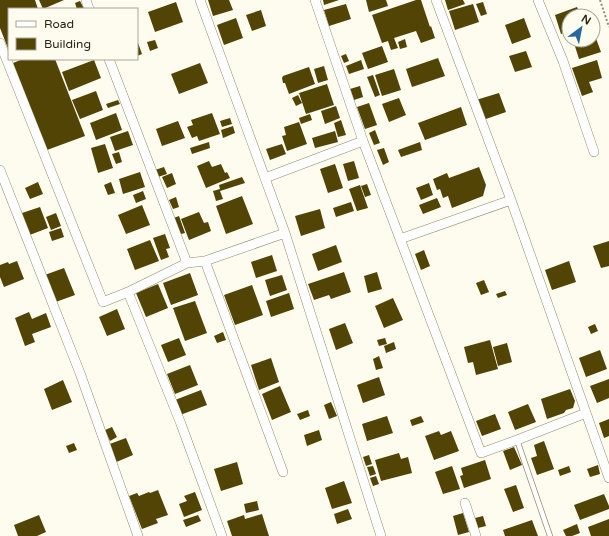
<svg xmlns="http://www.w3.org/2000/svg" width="609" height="536" viewBox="0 0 609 536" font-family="'Varela Round',sans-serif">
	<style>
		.building { fill: #514405 }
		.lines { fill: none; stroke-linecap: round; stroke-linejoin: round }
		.service-casing { stroke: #928c6f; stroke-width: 6 }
		.minor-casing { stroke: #928c6f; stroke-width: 10 }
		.path { stroke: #918e82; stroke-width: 2; stroke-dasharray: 2 2; stroke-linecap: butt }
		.service { stroke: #fff; stroke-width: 4.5 }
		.minor { stroke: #fff; stroke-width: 9 }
	</style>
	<rect width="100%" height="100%" fill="#fefbef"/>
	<path class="building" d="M0 0H35L38 9H9V51L0 28Z
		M39 0H64L43 9Z
		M208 0H229L233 10 213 16Z
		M323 0H339L324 5Z
		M366 0H386L388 6 369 12Z
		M416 0H421L430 27 431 26 435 38 421 43 416 31 394 38 398 48 391 50 388 41 382 43 372 15Z
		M445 0H463L465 4 448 10Z
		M80 1 84 9H77L75 3Z
		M176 2 183 22 155 32 148 12Z
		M483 2 487 14 481 16 476 4Z
		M346 4 351 19 329 26 324 10Z
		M473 4 479 22 455 30 449 11Z
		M577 7 581 16H569V31L561 34 555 15Z
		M261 10 266 26 252 31 246 15Z
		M236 18 243 38 224 45 217 25Z
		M524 18 531 37 512 44 505 25Z
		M593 33H594L601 52 579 59 573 40H593Z
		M405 39 407 47 400 49 398 42Z
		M137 40 142 54 137 56Z
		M155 40 158 48 150 51 147 42Z
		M382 46 388 62 368 69 362 53Z
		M526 51 532 67 515 72 509 56Z
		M346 54 349 61 344 63 341 56Z
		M438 58 445 76 412 87 406 69Z
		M23 59H55L85 136 47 150 13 63Z
		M94 60 101 78 69 91 62 72Z
		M361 60 364 69 349 74 346 66Z
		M597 60 602 78 589 82 593 92 582 96 572 68Z
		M200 63 208 83 179 94 171 74Z
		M324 66 328 80 318 83 314 69Z
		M309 67 315 84 289 94 285 83H283L282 78 283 76Z
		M394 69 401 90 382 96 375 75Z
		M373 75 380 95 375 97 367 77Z
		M327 84 334 105 306 114 299 93Z
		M360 86 363 97 354 100 350 89Z
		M96 91 103 110 80 119 72 100Z
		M499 93 506 112 483 120 476 100Z
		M298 95 302 103 296 106 292 98Z
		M399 98 406 115 389 122 382 104Z
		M118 100 120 104 108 108 106 104Z
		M369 103 377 125 365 129 357 107Z
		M336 106 340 118 325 124 321 111Z
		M461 107 467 125 425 140 418 123Z
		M116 113 122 130 96 140 90 123Z
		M212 113 220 134 199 141 197 136 192 138 187 127 193 125 191 120Z
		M310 114 312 120 301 124 299 118Z
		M230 118 232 124 222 127 220 121Z
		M341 120 346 135 338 137 334 123Z
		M178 121 185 138 162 146 156 129Z
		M299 122 307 144 287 151 282 136 286 135 284 127Z
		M233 126 235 133 223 138 221 130Z
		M375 130 380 143 374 145 369 133Z
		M128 131 133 145 115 151 110 137Z
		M335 131 338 142 315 148 312 138Z
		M209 142 210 148 192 154 190 148Z
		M420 142 422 150 401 157 398 150Z
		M105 144 113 168 98 173 91 148Z
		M282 144 286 154 270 160 266 149Z
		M384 148 389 162 383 165 377 150Z
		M119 152 122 162 116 164 112 154Z
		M209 161 212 167 221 164 225 173 227 172 230 178 206 188 197 166Z
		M354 161 359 178 348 181 343 164Z
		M335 164 343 188 328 193 320 169Z
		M164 167 167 174 158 177 155 170Z
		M479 167 486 185 483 196 452 208 448 196 443 198 440 189 437 190 433 179 447 173 449 178Z
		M140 172 145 187 123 194 119 179Z
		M172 173 176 184 167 188 162 177Z
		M242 177 245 183 220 191 223 199 216 201 213 191 220 189 219 185Z
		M38 182 43 194 30 199 25 188Z
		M111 182 115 193 108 195 104 185Z
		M429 183 433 195 421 200 416 188Z
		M367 184 371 195 365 197 361 186Z
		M360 185 368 208 357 211 349 189Z
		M143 191 146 199 136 203 133 195Z
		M242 196 253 224 226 234 216 206Z
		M176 197 179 207 173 209 169 200Z
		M437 198 441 207 423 214 419 205Z
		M351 202 354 211 336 217 333 208Z
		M142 205 150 225 126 234 118 215Z
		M40 207 48 228 27 236 19 214Z
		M320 209 325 228 301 236 295 216Z
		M199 212 204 223 208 222 211 231 189 240 181 219Z
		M56 213 61 226 51 230 46 217Z
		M179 216 185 233 177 235 171 219Z
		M61 228 64 237 52 241 49 232Z
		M165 234 170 248 166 249 169 257 161 260 153 238Z
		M150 240 159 261 135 270 127 249Z
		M609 241V266L601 268 593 246Z
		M336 245 342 262 318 271 312 254Z
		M424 250 430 266 421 270 415 254Z
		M272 255 277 271 256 278 251 262Z
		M17 261 24 279 4 287 0 277V265L8 262 9 264Z
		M569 261 576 282 552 290 545 270Z
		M64 268 75 295 53 303 42 276Z
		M344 272 351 292 331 299 329 295 314 300 308 284Z
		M377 272 382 289 368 293 364 276Z
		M190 273 198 295 171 305 163 283Z
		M282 275 287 290 270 296 265 280Z
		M484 280 489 292 481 295 476 283Z
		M158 284 168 308 146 317 136 293Z
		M252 285 263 315 235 325 224 295Z
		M505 291 507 295 498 298 496 294Z
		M289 293 294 309 271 317 266 301Z
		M393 298 403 320 384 328 375 306Z
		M195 301 207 333 185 341 173 308Z
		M117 309 125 329 107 336 99 317Z
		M29 312 32 319 46 313 51 327 32 334 35 342 25 346 15 318Z
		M345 323 353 343 336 350 329 329Z
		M595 324 598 331 591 334 588 327Z
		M223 332 226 340 217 343 214 336Z
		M179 338 186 355 168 362 161 345Z
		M385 338 387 344 379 346 377 340Z
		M490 340 498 369 476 375 473 362 468 363 464 347Z
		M394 342 396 349 386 353 384 346Z
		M507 343 512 362 498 366 493 347Z
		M600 350 607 369 586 377 579 358Z
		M379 356 383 368 376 370 373 359Z
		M271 358 279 382 259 390 251 365Z
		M190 365 198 385 175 394 167 374Z
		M379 377 385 395 363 403 357 385Z
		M609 379V398L597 403 590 386Z
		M63 380 72 402 52 410 44 389Z
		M280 386 291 412 272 420 262 394Z
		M570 389 575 401 573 408 566 410 564 413 547 419 541 399Z
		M201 390 207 405 180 415 175 400Z
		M331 402 337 416 329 419 324 405Z
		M528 404 536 422 515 430 508 412Z
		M308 410 310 416 300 420 297 414Z
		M495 414 501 429 482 436 476 421Z
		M387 416 393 433 367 441 362 424Z
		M421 416 424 422 412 426 410 420Z
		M609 419V436L604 438 599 423Z
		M112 427 117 437 110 441 105 430Z
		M319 430 322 440 307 446 304 435Z
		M439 431 441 435 451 431 459 451 434 460 425 436Z
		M126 438 133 455 114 463 107 445Z
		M544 441 554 469 537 475 531 458 537 456 534 445Z
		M74 443 77 450 69 453 66 446Z
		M514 447 522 465 510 470 503 451Z
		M399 453 401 459 408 457 412 473 381 481 375 460Z
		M369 455 372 464 366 466 363 457Z
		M485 460 491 479 464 488 460 476 463 475 461 468Z
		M237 462 243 484 221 491 214 469Z
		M598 465 600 474 590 477 587 469Z
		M373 466 376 474 370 476 367 467Z
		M452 466 460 489 443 494 435 472Z
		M569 466 571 472 560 476 558 470Z
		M376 476 379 484 373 486 370 478Z
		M344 481 352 503 332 509 325 488Z
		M516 485 524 508 513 512 504 489Z
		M158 490 168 515 156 519 158 523 142 529 129 496 137 493 139 496 149 492 150 493Z
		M195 492 202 510 184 517 179 504 187 501 184 496Z
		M604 494 609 506V509L580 520 574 505Z
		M257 501 259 510 246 513 244 504Z
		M348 509 352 519 337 524 334 514Z
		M463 513 469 532 458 535 453 516Z
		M262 514 269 536H232L227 521 244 515 245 519Z
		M39 515 46 532 37 536H18L14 525Z
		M198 515 201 521 186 527 183 520Z
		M483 516 486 526 478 528 475 518Z
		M609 519V536H591L588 527Z
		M532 520 538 536H505L503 530Z
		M577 524 580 533 572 536H566L563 530Z"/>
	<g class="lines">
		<g class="service-casing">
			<path id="service" d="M517 440 550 536"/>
		</g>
		<g class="minor-casing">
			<path id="minor" d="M86 0 89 9
				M200 0 285 233 381 536
				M315 0 363 141 481 453 517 440 586 413
				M436 0 511 200 609 478
				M538 0 563 61 594 152
				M0 43 103 302 128 292 187 263 205 261 285 233
				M109 59 187 263
				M0 170 80 373 138 536
				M265 178 363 141
				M400 239 511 200
				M205 261 283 472
				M128 292 181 424 222 536
				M465 503 476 536"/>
		</g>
		<path class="path" d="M600 0 609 27"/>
		<use href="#service" class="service"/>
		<use href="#minor" class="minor"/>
	</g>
	<rect x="8" y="8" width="130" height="52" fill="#fefbef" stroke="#a8a599"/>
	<rect x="16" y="21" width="20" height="6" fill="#ffffff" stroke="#a8a599"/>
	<text x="44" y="28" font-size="12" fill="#282519">Road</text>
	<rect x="16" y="38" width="20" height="12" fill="#514405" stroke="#a8a599"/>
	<text x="44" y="48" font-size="12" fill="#282519">Building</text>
	<g transform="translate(581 28) rotate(32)"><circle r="19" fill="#fefbef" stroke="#a8a599"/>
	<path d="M0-3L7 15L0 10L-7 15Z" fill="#25699e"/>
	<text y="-6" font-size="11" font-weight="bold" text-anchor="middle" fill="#282519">N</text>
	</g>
</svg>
